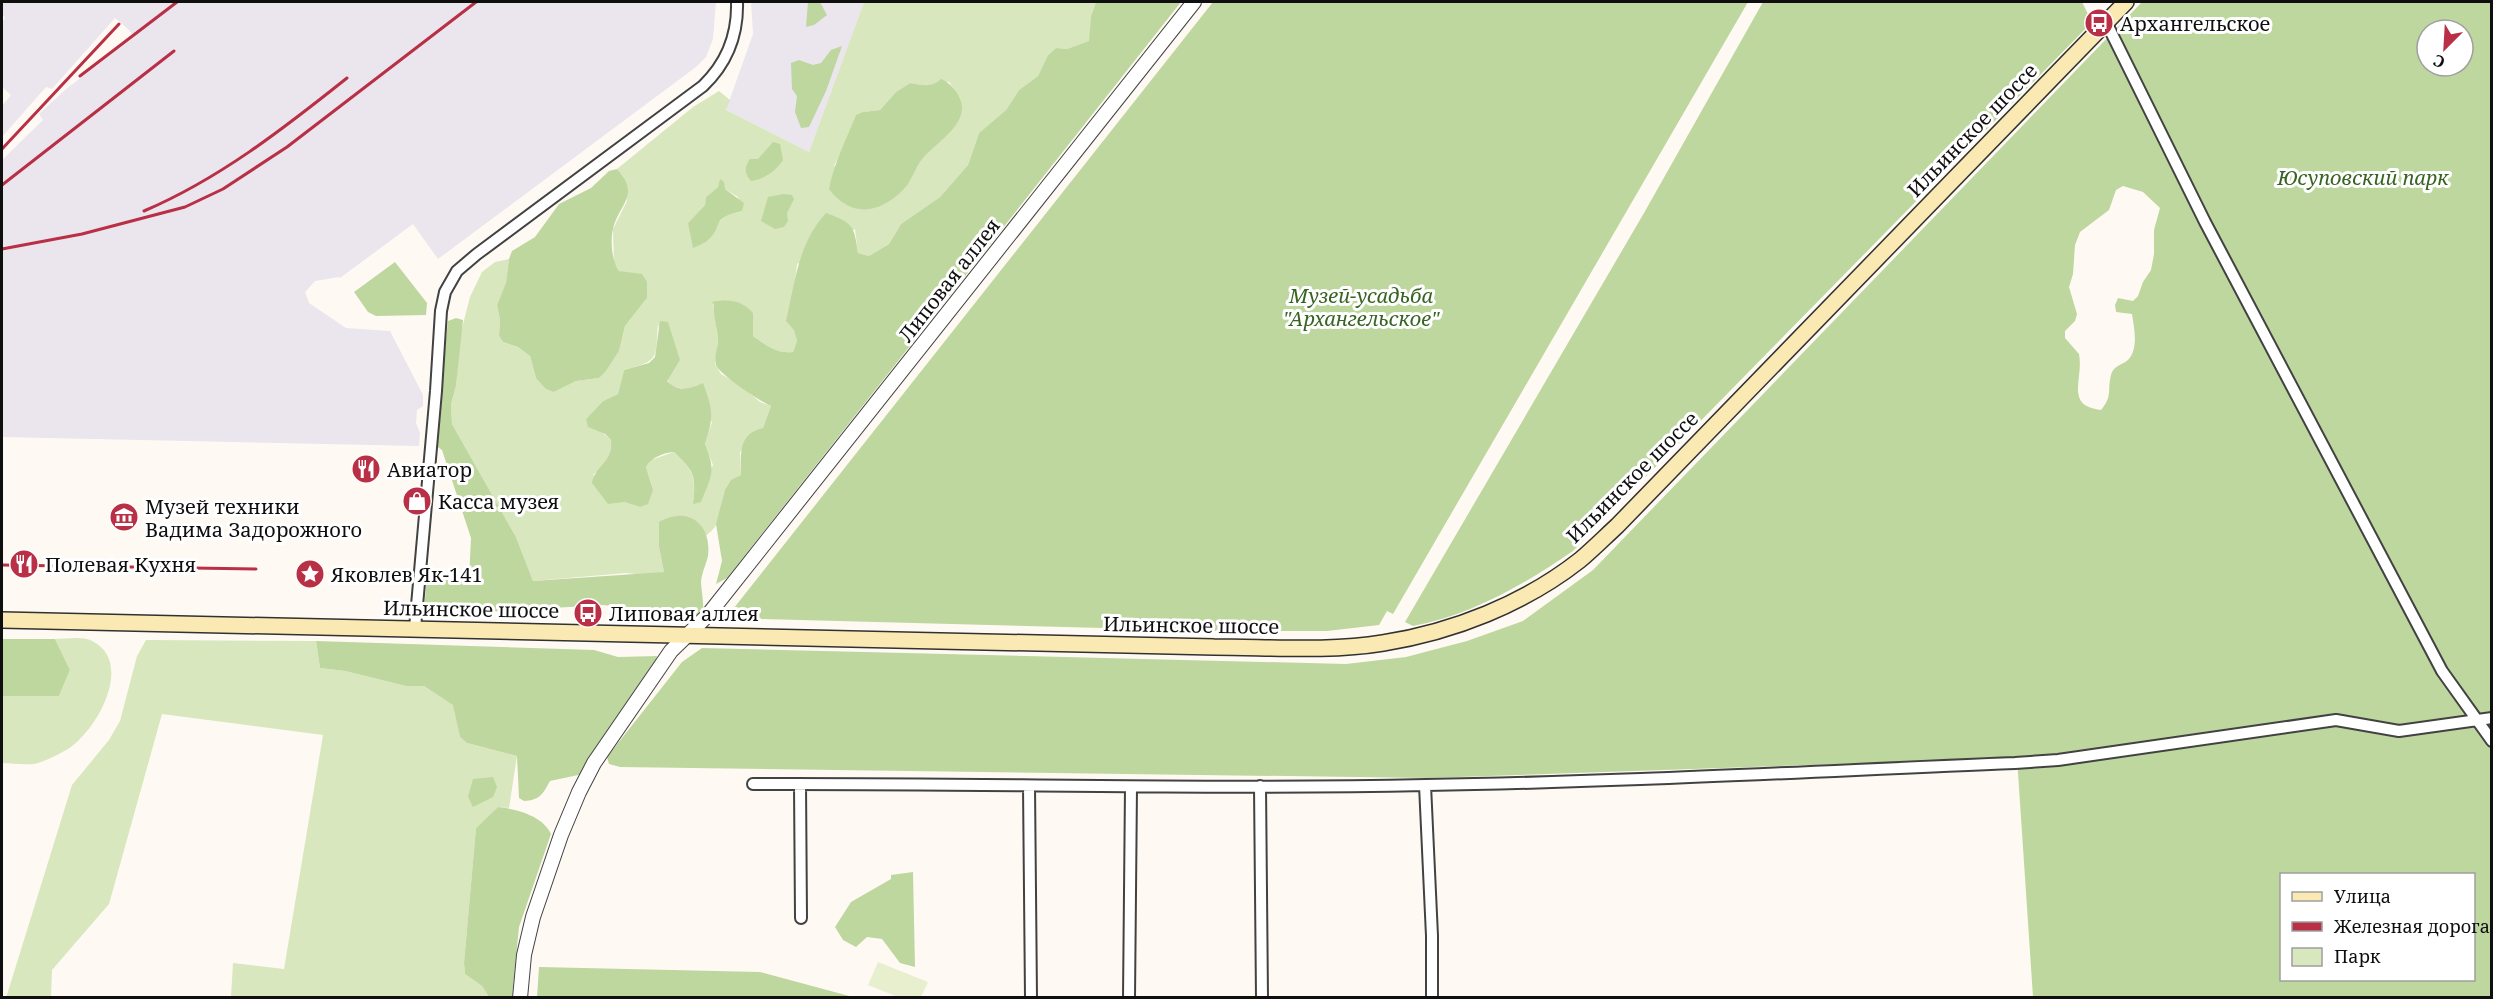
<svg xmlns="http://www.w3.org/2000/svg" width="2493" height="999" viewBox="0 0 2493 999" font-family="'Noto Serif',serif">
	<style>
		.industrial { fill: #ebe5ed }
		.green { fill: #d8e7bd; fill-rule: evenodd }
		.forest { fill: #bed79e; fill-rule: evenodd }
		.pitch { fill: #e8efcf }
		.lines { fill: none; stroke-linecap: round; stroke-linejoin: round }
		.minor-casing { stroke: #424242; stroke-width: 14 }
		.tertiary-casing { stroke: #424242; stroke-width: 16 }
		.secondary-casing { stroke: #313131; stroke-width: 18 }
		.minor { stroke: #fff; stroke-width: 10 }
		.tertiary { stroke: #fff; stroke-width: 14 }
		.secondary { stroke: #fae9b2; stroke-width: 15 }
		.rail { stroke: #b82f46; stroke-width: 3 }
		.labels { text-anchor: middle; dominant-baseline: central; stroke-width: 6; stroke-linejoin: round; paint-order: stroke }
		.poi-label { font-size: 20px; fill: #0f0f0f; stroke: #fff; text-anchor: start }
		.street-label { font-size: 20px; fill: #0f0f0f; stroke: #fff }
		.park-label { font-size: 20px; font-style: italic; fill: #386423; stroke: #fff }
	</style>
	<rect width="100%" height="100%" fill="#fefaf3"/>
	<path class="industrial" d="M2 2H716L713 39 706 57 696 67 438 259 413 224 340 278 339 277 315 281 305 292 309 303 346 328 390 331 423 395V406L417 410 416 423 420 433 419 446 2 437V160L43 120 39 114 65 90 134 37 129 30 115 18 52 89 46 87 2 137V106L11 95 2 87V22L5 18 2 13Z
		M751 2H864L809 152 726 110 753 34Z"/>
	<path class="green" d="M864 2H1096L1091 16 1090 41 1067 49 1056 48 1048 55 1038 76 1019 90 1006 110 979 133 968 165 940 197 901 224 889 244 869 256 858 253 855 229 797 264C794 289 790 317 797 341L793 352C776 354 766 345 753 336V313L713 302 718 340 715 364 721 374 742 386 760 402 771 406 763 428 740 452 741 475C717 489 726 504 716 525 714 529 709 533 706 536L697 522 659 547 664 572 645 575 626 573 533 581 516 537 452 424 451 404 456 386 460 336 470 297 482 272 495 262 509 259 506 284 497 305 500 320 499 336 503 342 518 347 530 356 536 378 554 392 576 381 599 378 619 351 625 326 647 298V282L619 271 614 264 613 229 627 201 623 176 617 169 693 107 719 91 730 100 726 110 809 152ZM949 82C977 119 948 131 923 157 915 166 910 179 904 189L834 166 841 152 856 116 863 112 880 110 896 92 910 83 927 86ZM720 180 725 189 738 197 742 211C720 216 719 221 708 240L688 223 705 205 706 197 718 187ZM658 323 667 380 672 386 687 390 712 422 705 444 713 465 693 504C696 475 694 472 674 452L651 460 646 467 653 490 640 507 624 502 593 475C605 465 612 456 611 440L586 419 603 401 618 394 624 370C661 360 655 359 658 323Z
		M55 639C65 639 83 636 92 641 135 662 97 731 68 749 59 754 44 762 34 764 24 765 12 763 2 763V696H59L70 670Z
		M146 640 316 641 320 668 345 671 406 686H424L454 705 460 737 467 743 517 756 509 808 498 807 476 828 464 963 465 974 482 986 489 997H231L233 963 284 969 323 735 162 714 109 904 52 970 51 997 6 998 72 785 109 740 120 721 137 656Z"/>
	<path class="forest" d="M808 2H820L827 15 814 25 806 27Z
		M1096 2H1181L727 578 716 584 722 561 716 524 725 490 731 480 741 475C741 453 738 434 763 428L771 406C761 402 719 374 716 365 714 358 717 349 718 342 718 329 713 318 714 305L712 302C729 299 741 300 753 313V336C766 345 776 354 793 352L797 341 794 330 786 321C795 283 798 243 826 213 853 223 854 225 858 253L869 256 889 244 901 224 940 197 968 165 979 133 1006 110 1019 90 1038 76 1048 55 1056 48 1067 49 1089 41 1091 16Z
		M1213 2H1748L1393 614 1387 611 1379 625 1327 631H1220L726 618Z
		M1763 2H2082L2092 22 1573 551C1525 584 1471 615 1413 626L1405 622 1644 213Z
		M2142 2H2491V997H2033L2017 758 1428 778 620 767 609 764 607 757 682 662 702 648 1346 664 1406 657 1467 641 1523 621 1593 570ZM2427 30H2463V66H2427ZM2123 186 2143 192 2160 208 2154 230V254L2151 270 2143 282 2138 296 2133 301 2118 298 2115 305 2116 312 2132 314C2134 328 2139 348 2128 360 2122 365 2113 366 2111 375 2107 390 2113 396 2101 410 2064 406 2084 379 2079 354L2065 338V331L2075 321 2077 314 2069 287 2073 274 2075 245 2080 232 2109 210 2116 190ZM2282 874H2474V980H2282Z
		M842 46 826 91 809 127 801 128 795 112 797 96 792 89 791 63 799 60 813 65 821 63 831 50Z
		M941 79C951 83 962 96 962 108 962 128 935 144 923 158 915 167 912 181 903 190 879 214 851 218 829 189 834 163 846 140 856 115L863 112 880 110 896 92 910 83C923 85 932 88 941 79Z
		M773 142 780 144 783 160C777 170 763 180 751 181 744 173 744 168 750 159H758Z
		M617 169C641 195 619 204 613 229 610 241 612 262 619 271L642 274 647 282V298L625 326 619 351 605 372 599 378 576 381 554 392 546 389 536 378 530 356 518 347 503 342 499 336 500 320 497 305 506 283 509 259 512 251 535 237 559 204 591 188 609 171Z
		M720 179 724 182 725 189 744 203 742 211C708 219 725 226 707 241 703 244 697 246 693 248L688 223 705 205 706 197 718 187Z
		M783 194 792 195 794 199 787 213 788 221 784 227 775 229 761 221 768 197Z
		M395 262 427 303 426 315 376 316 368 312 354 292Z
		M456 318 463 320 456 386 451 404 452 424 516 537 533 581 664 572 659 547V522C688 505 712 524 708 556 706 565 701 574 701 583 702 594 704 604 703 615L683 617 633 608 602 605 486 612 424 609 427 578 469 579 471 538 442 450 435 445 448 321Z
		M660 321 668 322 680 360 667 381C679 393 690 389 703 383 713 410 714 417 705 444 716 471 712 475 701 502L693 504C696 474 695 473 674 452 663 453 652 457 646 467L653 490 648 504 640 507 624 502 608 504 592 483C595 465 613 464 611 440L605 434 588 427 586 419 603 401 618 394 624 370 649 363 655 357Z
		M2 639H55L70 670 59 696H2Z
		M316 641 594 650 618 657 657 656 654 666 583 774 550 781C543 794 540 800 524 801L519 798 517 756 467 743 460 737 453 705 424 686H406L345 671 320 668Z
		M493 777 497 787 493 797 473 807 468 797 473 779Z
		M498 807C517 809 543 816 551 834L519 927 512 997H489L482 986 465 974 464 963 476 828Z
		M913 872 915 967 900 963 882 939 867 937 856 947 843 940 835 927 851 902 891 879V875Z
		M539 967 760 972 853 997H537Z"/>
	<path class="pitch" d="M878 962 928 982 921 997H898L868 985Z"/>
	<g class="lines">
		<g class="minor-casing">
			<path id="minor" d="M2106 22 2205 222 2442 671 2492 741
				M415 628 436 391 441 311 445 292 457 271 477 254 703 86C727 63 738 35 737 2
				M753 784C977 783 1202 790 1426 785 1622 782 1819 771 2015 763L2058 760 2336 720 2399 731 2492 718
				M800 784 801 918
				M1425 785 1432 936V998
				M1029 786 1031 998
				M1260 786 1262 998
				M1129 998 1131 787"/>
		</g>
		<g class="tertiary-casing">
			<path id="tertiary" d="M520 998 524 955 533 917 561 835 579 792 594 763 671 651 708 615 1194 2"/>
		</g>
		<g class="secondary-casing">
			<path id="secondary" d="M2 620 1214 647C1269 647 1328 652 1383 643 1453 632 1524 604 1580 560 1593 549 1605 537 1617 526L2126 2"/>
		</g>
		<use href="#minor" class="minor"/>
		<use href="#tertiary" class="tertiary"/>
		<use href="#secondary" class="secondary"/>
		<path class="rail" d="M80 76 177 2
			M2 149 119 24
			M2 185 174 51
			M144 211C219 179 283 129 347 78
			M2 249 82 234 185 207 223 189 287 147 476 2
			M2 565 256 569"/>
	</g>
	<defs>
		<g id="bus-disc" transform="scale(1.5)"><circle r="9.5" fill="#b82f46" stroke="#fff"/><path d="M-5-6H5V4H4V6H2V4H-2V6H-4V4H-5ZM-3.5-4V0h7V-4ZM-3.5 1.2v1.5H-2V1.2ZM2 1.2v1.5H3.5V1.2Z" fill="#fff"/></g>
		<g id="restaurant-disc" transform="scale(1.5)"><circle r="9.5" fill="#b82f46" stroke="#fff"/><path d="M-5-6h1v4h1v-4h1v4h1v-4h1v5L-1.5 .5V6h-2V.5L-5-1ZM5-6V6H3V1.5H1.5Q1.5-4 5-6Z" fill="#fff"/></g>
		<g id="shop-disc" transform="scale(1.5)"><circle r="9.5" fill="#b82f46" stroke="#fff"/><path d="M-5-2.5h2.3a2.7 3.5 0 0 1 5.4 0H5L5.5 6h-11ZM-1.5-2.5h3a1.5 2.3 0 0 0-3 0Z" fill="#fff"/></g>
		<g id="museum-disc" transform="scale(1.5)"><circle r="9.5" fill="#b82f46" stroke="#fff"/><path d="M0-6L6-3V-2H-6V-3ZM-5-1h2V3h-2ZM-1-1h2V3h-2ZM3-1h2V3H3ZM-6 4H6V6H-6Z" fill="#fff"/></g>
		<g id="sight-disc" transform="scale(1.5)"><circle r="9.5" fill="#b82f46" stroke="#fff"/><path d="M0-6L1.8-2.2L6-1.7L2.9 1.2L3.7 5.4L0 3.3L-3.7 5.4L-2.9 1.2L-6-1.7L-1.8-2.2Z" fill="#fff"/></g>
	</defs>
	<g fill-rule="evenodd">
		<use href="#bus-disc" x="2099" y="23"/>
		<use href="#restaurant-disc" x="366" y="469"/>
		<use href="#shop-disc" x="417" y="501"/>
		<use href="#museum-disc" x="124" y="517"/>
		<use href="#restaurant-disc" x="24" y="564"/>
		<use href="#sight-disc" x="310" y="574"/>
		<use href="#bus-disc" x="588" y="613"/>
	</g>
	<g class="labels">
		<g class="poi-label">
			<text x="2120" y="23">Архангельское</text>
			<text x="387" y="469">Авиатор</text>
			<text x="438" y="501">Касса музея</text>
			<text x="145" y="506">Музей техники<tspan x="145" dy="23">Вадима Задорожного</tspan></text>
			<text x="45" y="564">Полевая Кухня</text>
			<text x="331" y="574">Яковлев Як-141</text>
			<text x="609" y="613">Липовая аллея</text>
		</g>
		<g class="street-label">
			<text transform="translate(1972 130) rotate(-46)">Ильинское шоссе</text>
			<text transform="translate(949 280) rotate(-52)">Липовая аллея</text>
			<text transform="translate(1632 477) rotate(-45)">Ильинское шоссе</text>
			<text transform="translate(471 609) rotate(1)">Ильинское шоссе</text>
			<text transform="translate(1191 625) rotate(1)">Ильинское шоссе</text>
		</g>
		<g class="park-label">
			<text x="2363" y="177">Юсуповский парк</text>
			<text x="1361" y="295">Музей-усадьба<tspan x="1361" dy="23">"Архангельское"</tspan></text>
		</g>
	</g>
	<rect width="2493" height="999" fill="none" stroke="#0f0f0f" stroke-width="6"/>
	<rect x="2280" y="873" width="195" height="108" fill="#ffffff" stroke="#9f9f9f" stroke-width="1.5"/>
	<rect x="2292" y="892" width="30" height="9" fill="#fae9b2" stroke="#9f9f9f" stroke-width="1.5"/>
	<text x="2334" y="903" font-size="18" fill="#0f0f0f">Улица</text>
	<rect x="2292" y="922" width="30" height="9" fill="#b82f46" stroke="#9f9f9f" stroke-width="1.5"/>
	<text x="2334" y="933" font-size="18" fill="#0f0f0f">Железная дорога</text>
	<rect x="2292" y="948" width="30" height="18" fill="#d8e7bd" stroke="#9f9f9f" stroke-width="1.5"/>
	<text x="2334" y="963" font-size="18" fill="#0f0f0f">Парк</text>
	<g transform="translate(2445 48) rotate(204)"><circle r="28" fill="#ffffff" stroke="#9f9f9f" stroke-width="1.5"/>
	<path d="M0-4.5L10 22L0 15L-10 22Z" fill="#b82f46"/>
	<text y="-9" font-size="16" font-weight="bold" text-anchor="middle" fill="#0f0f0f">С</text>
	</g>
</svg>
